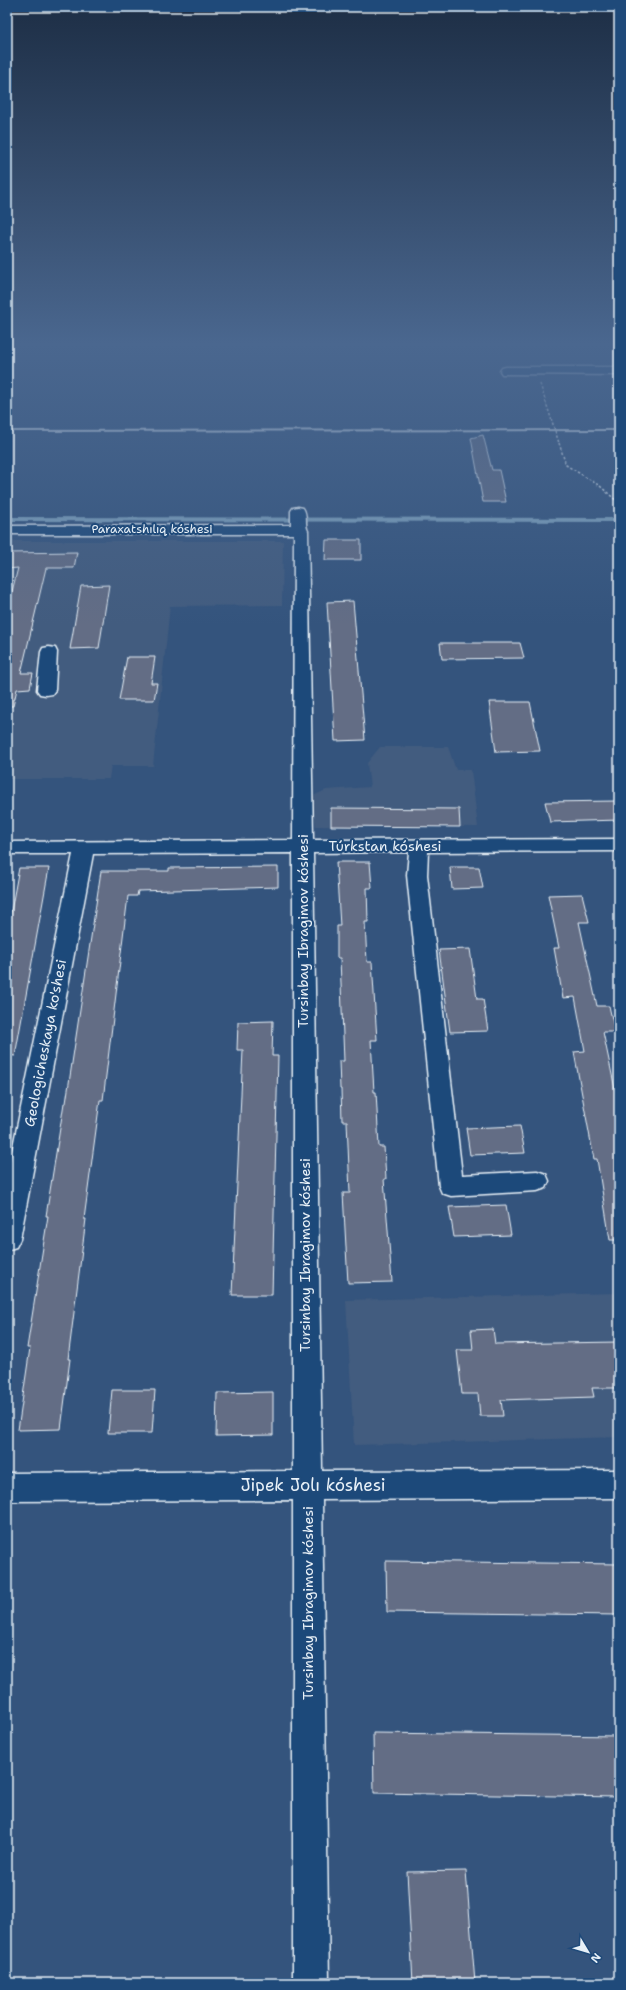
<svg xmlns="http://www.w3.org/2000/svg" width="626" height="1990" viewBox="0 0 626 1990" font-family="'Shantell Sans',sans-serif">
	<style>
		.built { fill: #425c7f }
		.lines { fill: none; stroke-linecap: round; stroke-linejoin: round }
		.stream { stroke: #83a7c1; stroke-width: 4 }
		.building { fill: #646d85; stroke: #e8f1f8 }
		.minor-casing { stroke: #e8f1f8; stroke-width: 3 }
		.path { stroke: #e8f1f8; stroke-width: 1.5; stroke-dasharray: 2.5 2; stroke-linecap: butt }
		.minor { fill: #1f4a7a; fill-rule: evenodd }
		.rail { stroke: #e8f1f8; stroke-width: 2 }
		.path-bridge { stroke: #e8f1f8; stroke-width: 1.5; stroke-dasharray: 2.5 2; stroke-linecap: butt }
		.labels { text-anchor: middle; dominant-baseline: central; stroke-width: 4; stroke-linejoin: round; paint-order: stroke }
		.far-street-label { font-size: 12px; fill: #e8f1f8; stroke: #1f4a7a }
		.street-label { font-size: 14px; fill: #e8f1f8; stroke: #1f4a7a }
		.near-street-label { font-size: 17px; fill: #e8f1f8; stroke: #1f4a7a }
	</style>
	<rect width="100%" height="100%" fill="#34547d"/>
	<filter id="ink" filterUnits="userSpaceOnUse"><feTurbulence type="fractalNoise" baseFrequency=".025" numOctaves="2"/><feDisplacementMap in="SourceGraphic" scale="8" xChannelSelector="R" yChannelSelector="G"/><feConvolveMatrix kernelMatrix="1 2 1 2 8 2 1 2 1" color-interpolation-filters="sRGB"/></filter>
	<g filter="url(#ink)">
		<path class="built" d="M7 541H283L282 605 170 606 153 766H111L109 779H7V722L12 702 7 701Z
			M380 747H448L456 770H471L478 827 316 826 311 797 326 790 370 787 367 763Z
			M619 1293V1437L354 1445 346 1300Z"/>
		<g class="lines">
			<path class="stream" d="M7 519 619 520"/>
		</g>
		<path class="building" d="M483 435 492 470H499L506 502H483L471 438Z
			M326 540H361V560H325Z
			M77 552 74 568H46L21 673H33L30 688 17 689 13 706H7V611L18 568 7 569V553Z
			M109 585 99 648 70 649 81 586Z
			M353 601 365 740 335 741 327 602Z
			M440 643H520L524 658 442 659Z
			M127 657H155L151 683H157L154 700H119Z
			M489 702H530L540 751 496 752Z
			M617 801 619 820 550 822 545 802Z
			M331 808 459 809 460 827 331 826Z
			M336 862H370L372 888H367L368 922H365L367 962H372L377 1040H371L374 1092H376L379 1147H384L386 1179H384L392 1282 348 1283 343 1193H350L347 1121H342L341 1089H340L339 1061H344L340 958H337V926H340Z
			M278 867V887L138 891 137 896H128L103 1100H100L84 1219H86L68 1359H70L61 1429 18 1430 30 1348H27L48 1216H46L64 1103H66L101 871H169V868Z
			M450 867H479L483 888 452 889Z
			M19 868H49L15 1056 7 1055V933Z
			M582 894 589 922H579L597 1006H609L615 1032H603L619 1108V1240H610L597 1159H594L574 1052 585 1051 575 997 563 998 554 948H559L548 895Z
			M470 949 477 999H483L488 1031 450 1032 439 950Z
			M273 1021 272 1056H278L272 1295H232L243 1050H237L238 1022Z
			M520 1126 525 1153 470 1155 466 1128Z
			M506 1205 511 1235 454 1237 449 1207Z
			M493 1329 495 1344 619 1342V1388H592L594 1397 501 1400 503 1416H480L478 1394H462L457 1350H473L471 1330Z
			M112 1390H155L152 1433H108Z
			M273 1392V1435L216 1436 217 1393Z
			M386 1561 619 1564V1615L387 1612Z
			M373 1733 619 1736V1797L374 1793Z
			M466 1871 475 1983H413L407 1872Z"/>
		<g class="lines">
			<g class="minor-casing">
				<path id="minor" d="M506 367H619V375L502 374 500 371 502 368Z
					M298 507 303 508C308 515 304 524 308 531L313 840 619 839V851L428 852 427 875 462 1175 537 1171 546 1174 549 1181 546 1188 537 1191 451 1196 442 1193 439 1186 407 875 409 852 313 853 322 1471 619 1470V1498L322 1500 329 1983H293V1500L7 1501V1473L293 1471V853L93 854 20 1239 16 1247 7 1250V1176L73 854H7V842L293 840 294 534H7V526L291 525V511L293 508Z
					M49 647 55 648 57 652 55 690 52 694 46 695 40 694 37 690 41 652 43 648Z"/>
			</g>
			<path class="path" d="M559 443 566 465 600 486 619 503"/>
			<use href="#minor" class="minor"/>
			<path class="rail" d="M7 431 619 430"/>
			<path class="path-bridge" d="M540 384 559 443"/>
		</g>
	</g>
	<linearGradient id="sky" x2="0" y2="1"><stop stop-color="#1d2e45"/><stop offset="0.55" stop-color="#4a678f"/><stop offset="1" stop-color="#4a678f" stop-opacity="0"/></linearGradient>
	<rect width="626" height="625" fill="url(#sky)"/>
	<g class="labels">
		<g class="far-street-label">
			<text x="152" y="529">Paraxatshılıq kóshesi</text>
		</g>
		<g class="street-label">
			<text x="385" y="846">Túrkstan kóshesi</text>
			<text transform="translate(303 931) rotate(-90)">Tursinbay Ibragimov kóshesi</text>
			<text transform="translate(45 1043) rotate(-79)">Geologicheskaya ko'shesi</text>
			<text transform="translate(305 1255) rotate(-90)">Tursinbay Ibragimov kóshesi</text>
			<text transform="translate(308 1603) rotate(-90)">Tursinbay Ibragimov kóshesi</text>
		</g>
		<g class="near-street-label">
			<text x="313" y="1485">Jipek Jolı kóshesi</text>
		</g>
	</g>
	<rect width="626" height="1990" fill="none" stroke="#1f4a7a" stroke-width="24"/>
	<rect x="12" y="12" width="602" height="1966" fill="none" stroke="#e8f1f8" stroke-width="1.5" filter="url(#ink)"/>
	<g transform="translate(588 1952) rotate(128)" stroke="#1f4a7a" stroke-width="3" paint-order="stroke">
	<path d="M0-3L7 15L0 10L-7 15Z" fill="#e8f1f8"/>
	<text y="-6" font-size="11" font-weight="bold" text-anchor="middle" fill="#e8f1f8">N</text>
	</g>
</svg>
